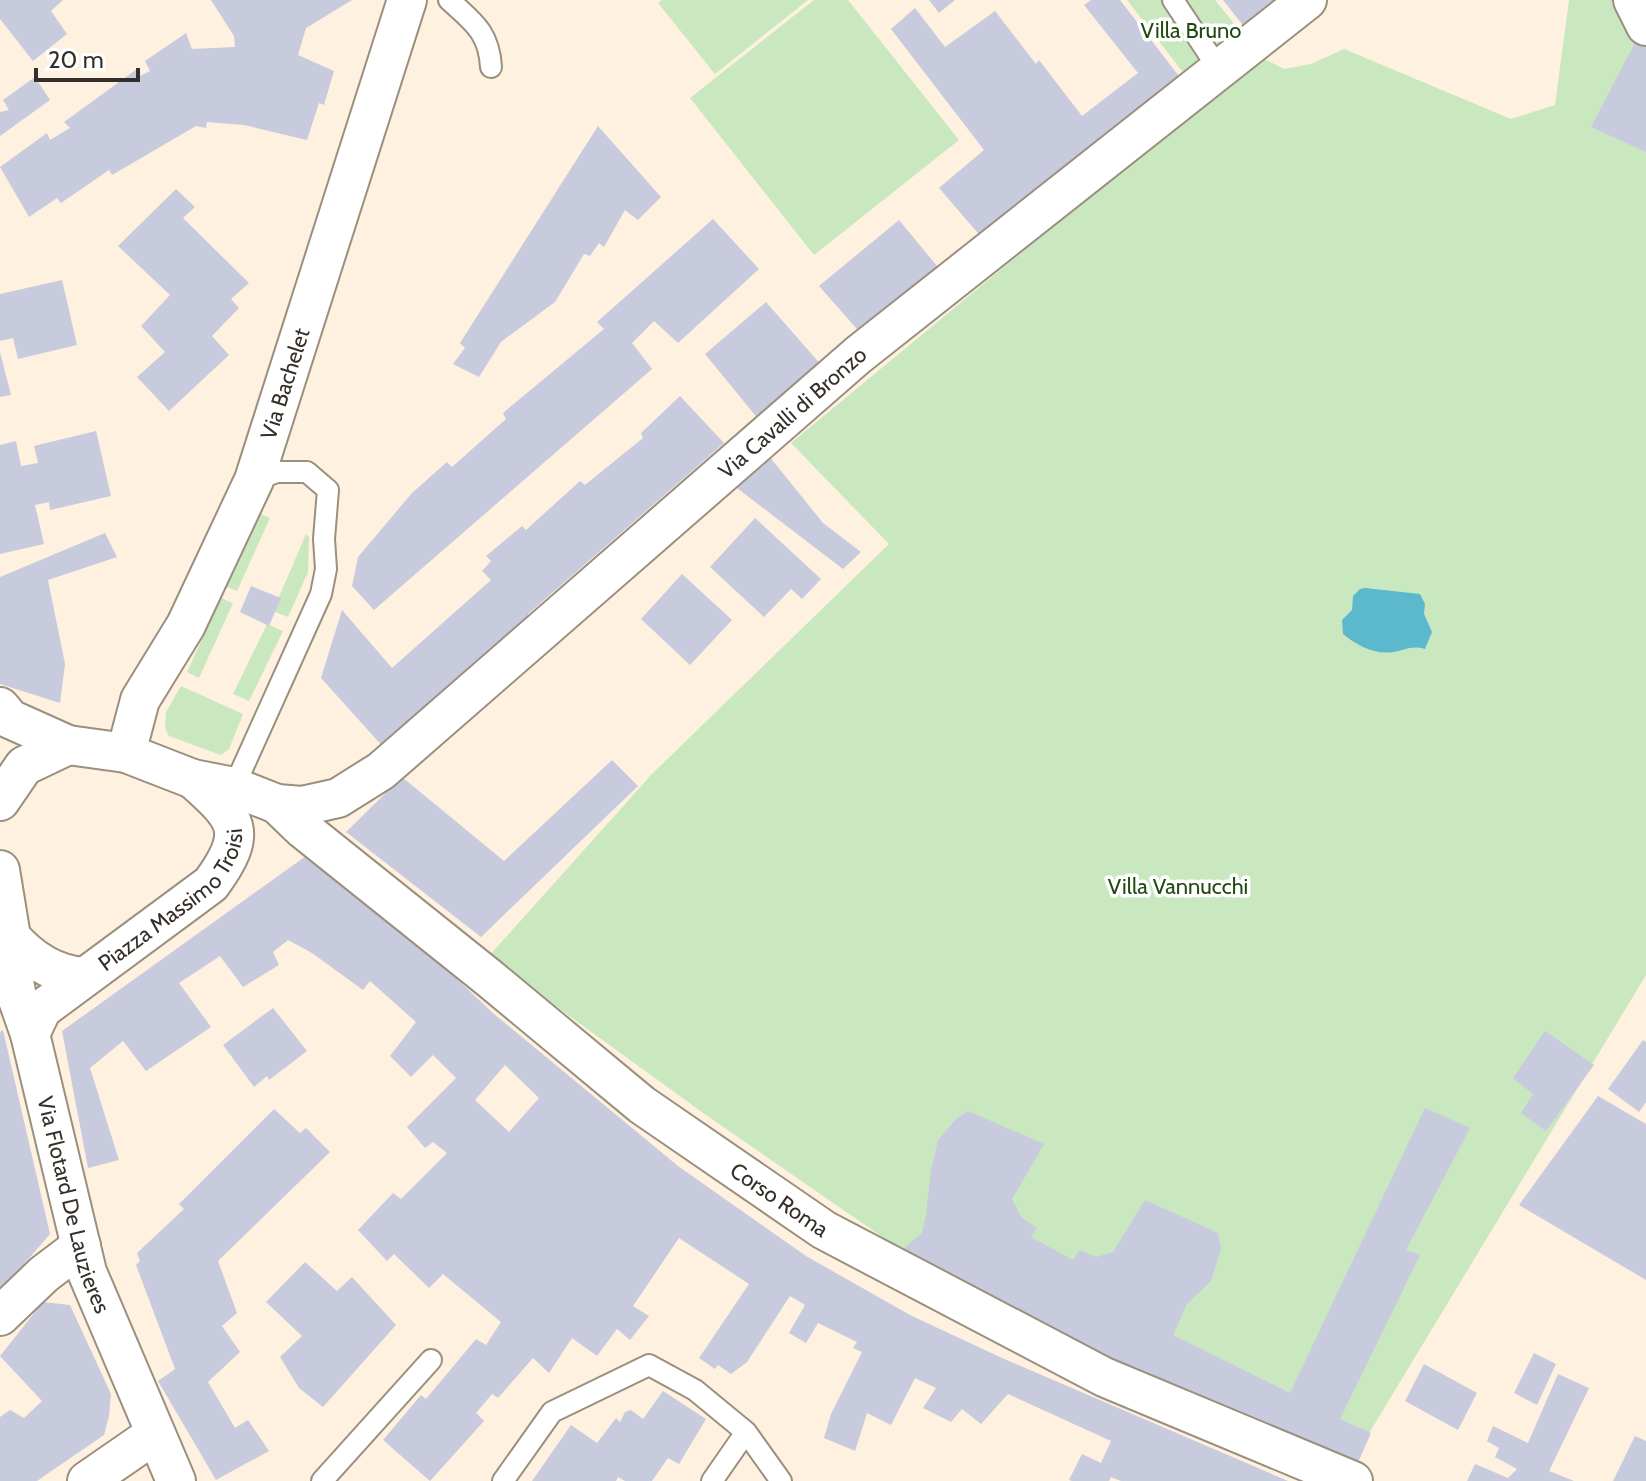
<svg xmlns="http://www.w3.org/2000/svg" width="1646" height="1481" viewBox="0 0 1646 1481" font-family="Cabin,sans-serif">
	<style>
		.green { fill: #c9e8c0 }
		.water { fill: #5cb8cc }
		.building { fill: #c8cade; fill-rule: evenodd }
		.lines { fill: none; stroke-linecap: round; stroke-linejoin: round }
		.lane-casing { stroke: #9b8f7e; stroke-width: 24 }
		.street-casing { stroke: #9b8f7e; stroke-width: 42 }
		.lane { stroke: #fff; stroke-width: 20 }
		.street { stroke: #fff; stroke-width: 38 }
		.labels { text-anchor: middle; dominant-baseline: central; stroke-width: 7; stroke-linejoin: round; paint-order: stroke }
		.park-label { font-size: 22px; fill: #214a11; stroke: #fff }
		.street-label { font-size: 22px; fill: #352f29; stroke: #fff }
	</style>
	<rect width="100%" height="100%" fill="#fef1df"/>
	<path class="green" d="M662 0H808L715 74 658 3Z
		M814 0H848L959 140 814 255 690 98Z
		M1127 0H1215L1241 32 1185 75Z
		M1569 0H1619L1646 45V975L1354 1458 897 1247 706 1115 488 957 652 774 889 544 791 443 1259 56 1284 69 1311 64 1344 49 1511 119 1555 105Z
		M259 513 270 518 237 591 225 586Z
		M306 534 309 537 308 572 288 617 273 611Z
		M221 598 233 603 199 678 187 672Z
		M267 624 283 631 249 701 233 694Z
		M181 686 243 714 229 749 221 755 169 736 165 728 166 712Z"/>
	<path class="water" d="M1365 588 1420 594 1425 604 1424 614 1432 632 1425 649C1411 645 1406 650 1393 652 1375 655 1356 645 1343 634L1342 620 1352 610 1353 596 1360 589Z"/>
	<path class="building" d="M0 0H63L51 11 67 34 33 61 0 19Z
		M211 0H352L306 28 298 55 334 71 324 105 319 103 307 140 244 125 207 122 206 128 196 126 112 175 109 170 61 203 57 198 29 217 0 167 47 133 50 140 70 128 64 122 137 69 140 76 150 71 145 61 186 33 192 49 235 47 234 36Z
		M929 0H955L939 13Z
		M1091 0H1120L1182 80 983 239 939 188 984 150 891 29 915 8 945 47 995 11 1036 64 1039 60 1082 116 1138 73 1084 5Z
		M1223 0H1284L1246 29Z
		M1640 33 1646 45V152L1591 127Z
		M35 77 50 100 0 136V112L9 110 3 100Z
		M598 126 661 197 638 220 625 210 604 247 599 243 590 256 584 254 555 302 501 342 479 377 453 364 465 348 460 343Z
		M176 189 195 207 183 218 249 283 231 299 239 308 212 336 229 355 169 411 137 377 165 352 141 326 170 295 118 246Z
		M713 219 759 269 678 343 654 321 632 343 652 369 374 610 352 586 358 557 412 493 447 462 452 467 506 419 503 413 604 329 597 322Z
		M899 220 942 272 864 337 819 286Z
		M62 280 77 345 18 359 13 338 0 341V294Z
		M766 302 823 367 759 420 705 354Z
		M0 352 11 395 0 397Z
		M680 396 724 443 528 614 534 621 385 749 321 678 342 610 392 668 491 580 482 571 491 561 486 556 522 526 526 530 580 481 585 485 643 438 641 433Z
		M96 431 111 496 50 510 49 502 35 505 44 544 0 554V445L16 441 21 466 38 463 34 446Z
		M769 456 823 523 861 552 843 569 733 485Z
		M755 518 821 579 802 599 791 589 764 617 710 567Z
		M105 533 117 557 48 580 65 664 60 703 0 684V577Z
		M682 574 732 620 690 665 641 619Z
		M251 586 281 598 269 626 240 612Z
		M612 760 638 786 481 937 346 832 402 777 504 861Z
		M306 856 409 934 494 1014 678 1166 806 1256 910 1315 1002 1358 1288 1481H1121L1111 1477 1109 1481H1072L1069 1480 1082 1454 1101 1463 1111 1441 1008 1394 981 1424 962 1409 951 1422 923 1408 936 1388 915 1378 891 1425 867 1413 855 1451 824 1438 831 1414 862 1352 853 1348 857 1342 818 1323 806 1343 789 1333 805 1305 790 1296 747 1362 731 1374 718 1365 715 1369 699 1358 749 1284 679 1238 633 1306 649 1316 630 1340 617 1329 597 1356 572 1338 549 1373 533 1358 498 1398 492 1394 476 1413 484 1421 430 1481 383 1440 421 1395 426 1399 476 1339 486 1345 501 1322 443 1274 429 1288 394 1254 387 1261 358 1230 393 1193 401 1199 447 1153 433 1142 425 1148 407 1127 456 1078 433 1055 411 1077 390 1056 416 1022 370 981 363 990 312 953 288 940 273 952 279 965 243 987 220 956 179 983 211 1027 146 1071 123 1041 90 1068 119 1160 88 1168 62 1031ZM505 1065 539 1098 509 1132 475 1100Z
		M273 1008 307 1051 269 1080 267 1076 254 1087 223 1045Z
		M3 1030 50 1234 0 1292V1032Z
		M1545 1031 1594 1065 1546 1131 1521 1113 1533 1094 1513 1078Z
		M1643 1040 1646 1042V1102L1639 1112 1608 1089Z
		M1598 1096 1646 1124V1280L1519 1205Z
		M1425 1108 1470 1128 1406 1250 1420 1255 1340 1419 1371 1433 1356 1467 1139 1374 896 1255 922 1233 926 1215 931 1170 938 1140 957 1118 968 1111 1044 1144 1012 1199 1021 1217 1037 1228 1031 1237 1073 1260 1080 1250 1096 1257 1113 1252 1145 1200 1218 1233 1221 1249 1211 1281 1187 1304 1173 1335 1290 1393Z
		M274 1109 300 1133 306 1128 330 1152 218 1261 237 1313 222 1326 240 1352 208 1382 235 1428 248 1420 269 1451 216 1480 158 1381 175 1369 136 1265 140 1261 137 1253 184 1209 179 1204Z
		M305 1262 337 1291 352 1277 396 1325 323 1407 299 1388 280 1357 302 1336 266 1302Z
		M43 1302 70 1305 111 1394 109 1416 104 1435 37 1481H0V1417L10 1410 24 1418 42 1401 0 1356Z
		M1534 1353 1556 1364 1537 1405 1514 1393Z
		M1424 1364 1477 1393 1458 1430 1405 1401Z
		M1558 1374 1589 1388 1549 1471 1574 1481H1467L1475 1464 1508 1478 1517 1469 1495 1457 1499 1448 1487 1441 1493 1426 1528 1443Z
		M663 1391 706 1419 679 1464 668 1458 652 1481H625L618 1477 616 1481H532L571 1425 597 1443 616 1418 620 1422 625 1412 631 1410 643 1419Z
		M1635 1436 1646 1441V1481H1613Z"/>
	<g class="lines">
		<g class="lane-casing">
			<path id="lane" d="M449 0C473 22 489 32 491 67
				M1173 0 1218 68
				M234 787 321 594 326 569 324 539 328 490 307 472H277L254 480
				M322 1481 431 1360
				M503 1481 552 1412 649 1365 695 1390 746 1432 781 1481
				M712 1481 746 1432"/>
		</g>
		<g class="street-casing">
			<g id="street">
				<path d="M1633 0 1646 26"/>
				<path id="s1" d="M0 707 10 719 68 745 126 753 193 779 234 787 277 804 302 806 338 798 381 771 858 355 1307 0"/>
				<path id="s2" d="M126 753 140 700 186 625 254 480 407 0"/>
				<path d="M0 801 24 766 68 745"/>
				<path id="s3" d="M277 804 303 829 489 978 642 1105 824 1230 1104 1377 1353 1481"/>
				<path id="s4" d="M0 870 11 937 10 960 17 997 30 1034 87 1272 176 1481"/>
				<path d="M11 937C31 960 54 975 84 977"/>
				<path id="s5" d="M30 1034 42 1009 211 884C250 831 237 818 193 779"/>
				<path d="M0 1316 44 1274 81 1246"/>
				<path d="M87 1481 155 1434"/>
			</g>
		</g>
		<use href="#lane" class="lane"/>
		<use href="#street" class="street"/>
	</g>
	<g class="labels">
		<g class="park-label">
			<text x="1191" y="30">Villa Bruno</text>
			<text x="1178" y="886">Villa Vannucchi</text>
		</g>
		<g class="street-label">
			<text stroke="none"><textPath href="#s2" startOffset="404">Via Bachelet</textPath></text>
			<text stroke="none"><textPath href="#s1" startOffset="956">Via Cavalli di Bronzo</textPath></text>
			<text stroke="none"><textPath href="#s5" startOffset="200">Piazza Massimo Troisi</textPath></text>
			<text stroke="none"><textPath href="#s3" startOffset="640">Corso Roma</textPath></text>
			<text stroke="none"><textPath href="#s4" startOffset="344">Via Flotard De Lauzieres</textPath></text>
		</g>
	</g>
	<path d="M36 68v12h102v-12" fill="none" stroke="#352f29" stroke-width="4"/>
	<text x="48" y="68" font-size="24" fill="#352f29" stroke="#ffffff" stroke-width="6" paint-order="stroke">20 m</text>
</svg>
